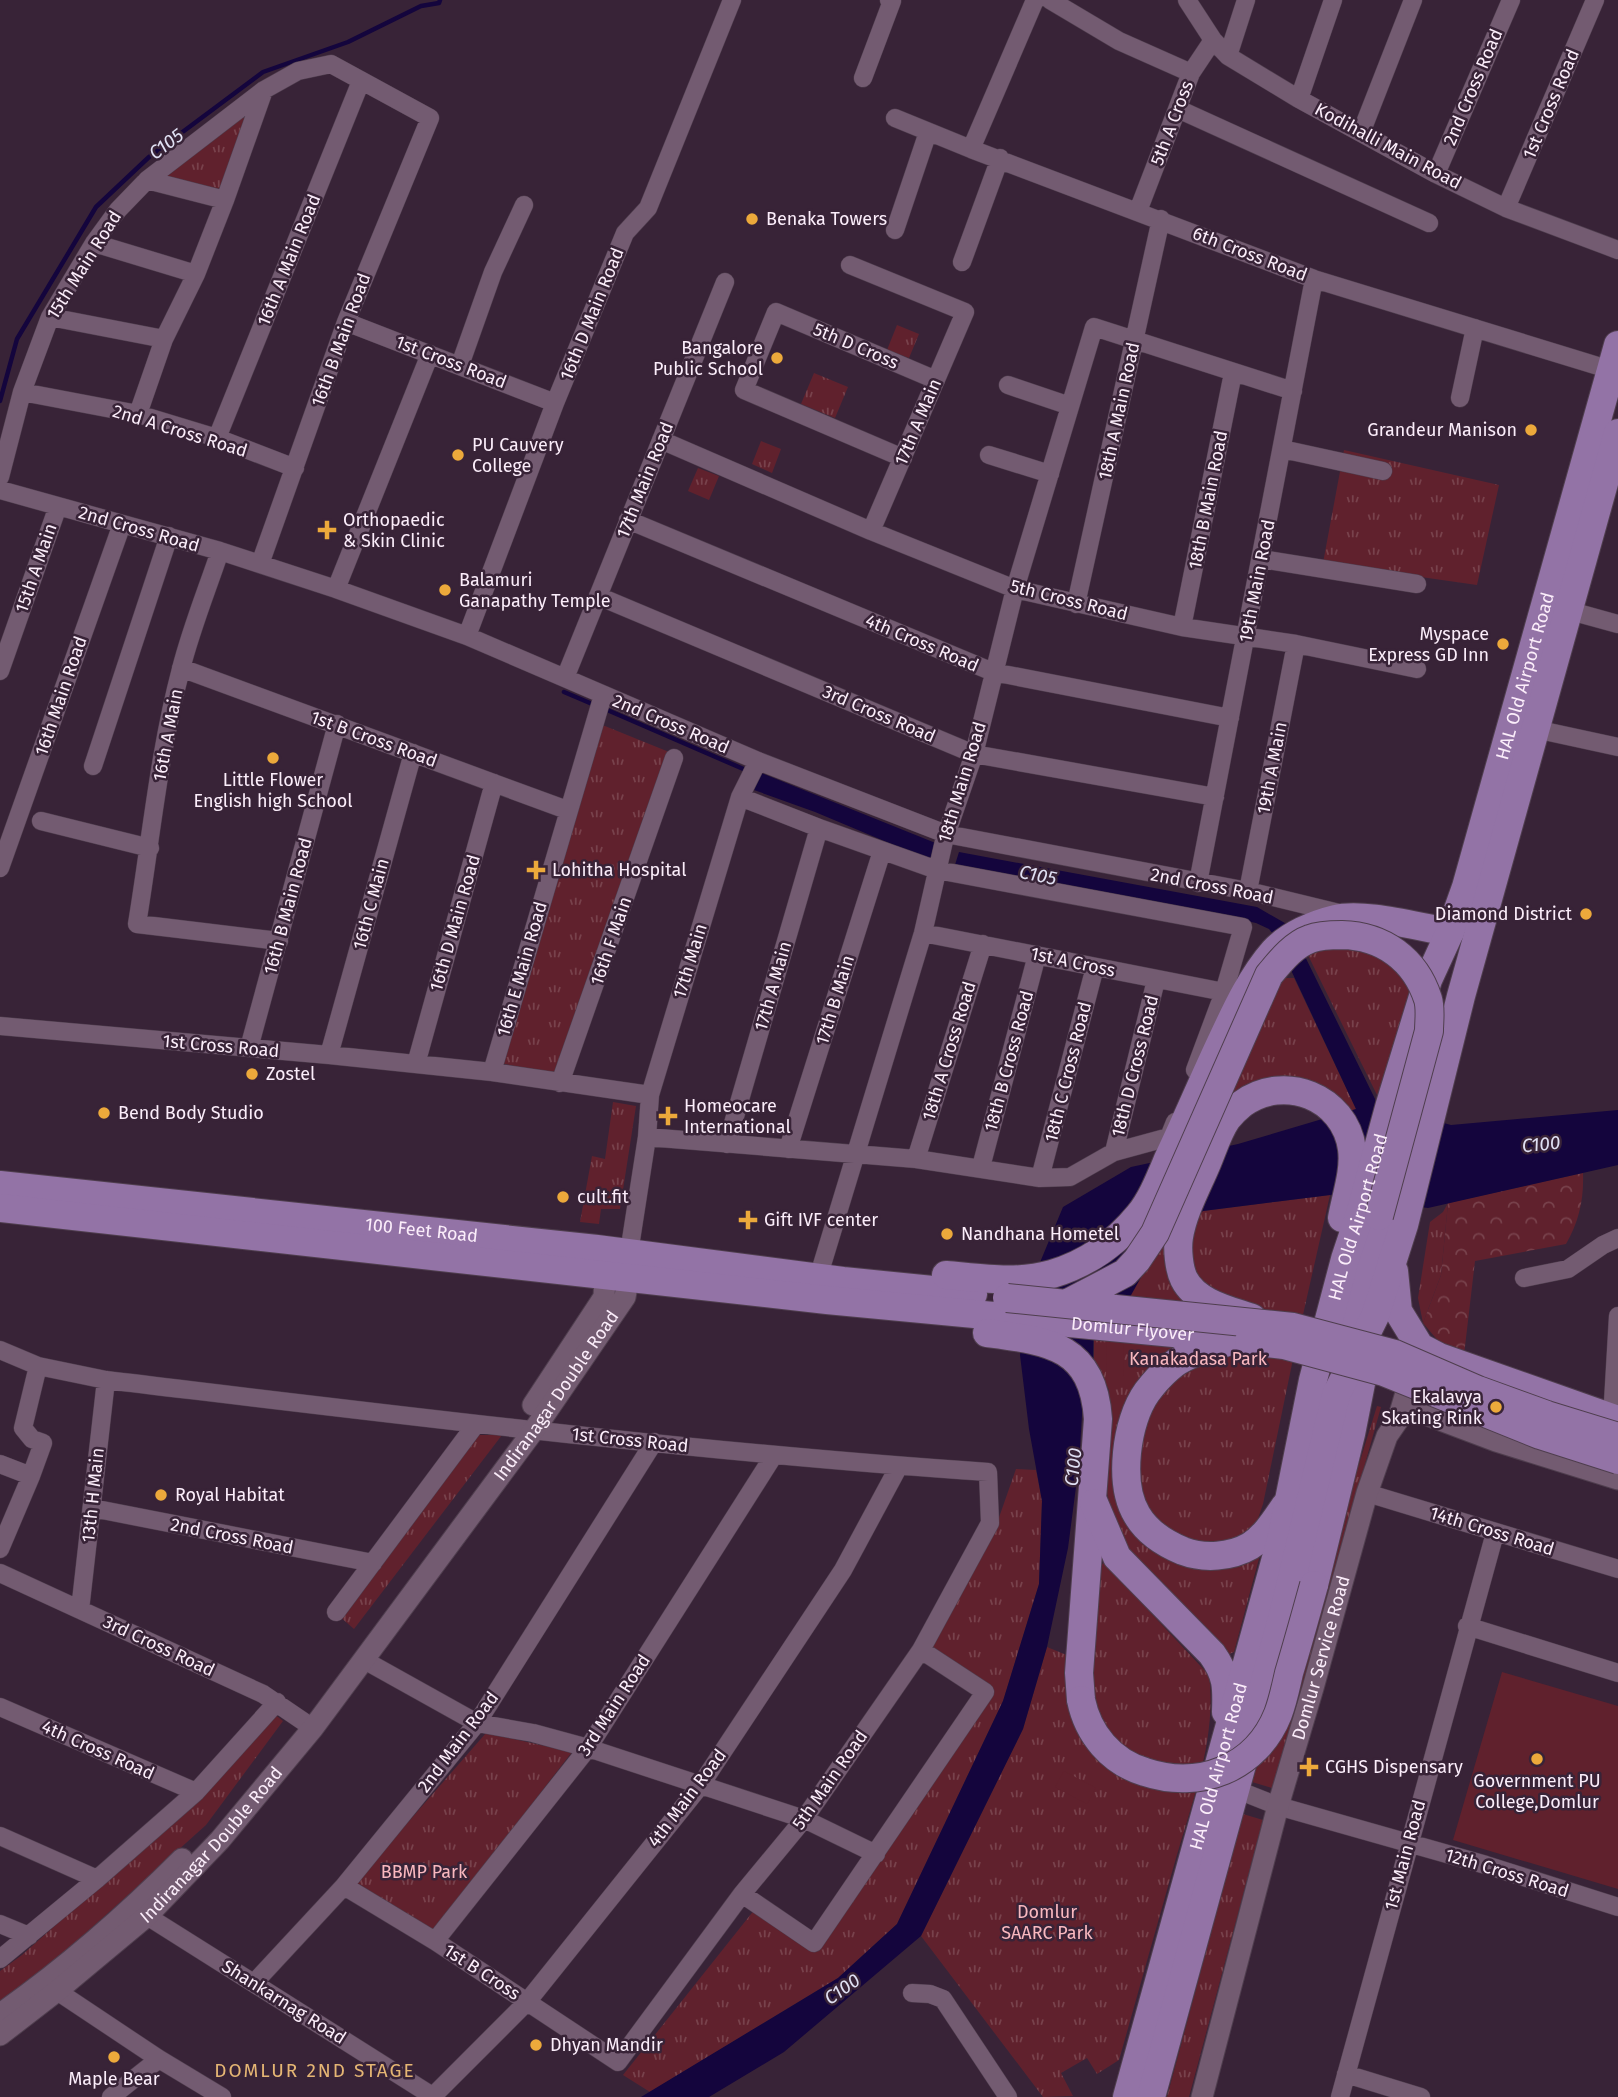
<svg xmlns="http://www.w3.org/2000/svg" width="1618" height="2097" viewBox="0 0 1618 2097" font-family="'Fira Sans',sans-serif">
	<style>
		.grass { fill: url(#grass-tufts) }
		.forest { fill: url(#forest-crowns) }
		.pitch { fill: #60212d }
		.water { fill: #14053d }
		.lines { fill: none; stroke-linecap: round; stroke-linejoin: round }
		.stream { stroke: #14053d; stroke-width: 4.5 }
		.minor-casing { stroke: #4f3e4e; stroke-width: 19 }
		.tertiary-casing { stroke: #4f3e4e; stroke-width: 23 }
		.primary-casing { stroke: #4f3e4e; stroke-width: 30 }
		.minor { stroke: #735b71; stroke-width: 18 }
		.tertiary { stroke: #735b71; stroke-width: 21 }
		.primary { stroke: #9373a6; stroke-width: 28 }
		.primary-bridge-casing { stroke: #4f3e4e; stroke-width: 30; stroke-linecap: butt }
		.primary-bridge { stroke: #9373a6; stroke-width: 28 }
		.poi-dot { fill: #eca93b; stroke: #382337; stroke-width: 2.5 }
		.labels { text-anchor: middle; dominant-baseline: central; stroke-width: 5; stroke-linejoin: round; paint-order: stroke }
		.street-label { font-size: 18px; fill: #fbedfa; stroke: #382337 }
		.poi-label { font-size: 18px; fill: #fbedfa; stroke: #382337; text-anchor: start }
		.park-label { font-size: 18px; fill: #f9b8bf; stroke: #382337 }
		.water-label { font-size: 19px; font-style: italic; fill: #e0e0f3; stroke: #382337 }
		.neighbourhood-label { font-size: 19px; letter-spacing: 2px; fill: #e5b674; stroke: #382337 }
	</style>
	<defs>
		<pattern id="grass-tufts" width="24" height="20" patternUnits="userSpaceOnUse" patternTransform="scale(1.75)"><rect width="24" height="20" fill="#60212d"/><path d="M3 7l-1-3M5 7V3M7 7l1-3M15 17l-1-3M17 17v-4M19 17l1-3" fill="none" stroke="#78424c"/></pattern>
		<pattern id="forest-crowns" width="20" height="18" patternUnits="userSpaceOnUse" patternTransform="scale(1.75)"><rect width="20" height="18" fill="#60212d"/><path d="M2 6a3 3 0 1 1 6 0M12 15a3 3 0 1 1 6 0" fill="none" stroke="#78424c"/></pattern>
	</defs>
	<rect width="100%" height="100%" fill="#382337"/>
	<path class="grass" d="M260 102 224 194 162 178Z
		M897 325 919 334 909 358 887 350Z
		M814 373 848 387 835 418 801 404Z
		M761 441 781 449 772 473 752 464Z
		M1344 450 1499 485 1477 585 1323 563Z
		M698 468 719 476 709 500 688 491Z
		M600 724 674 754 557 1075 500 1063Z
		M1376 937 1421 955 1380 1101 1303 945Z
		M1279 978H1294L1356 1109 1346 1113 1325 1089 1219 1114Z
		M613 1102 636 1106 620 1209H601L599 1224 580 1222 592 1156 605 1159Z
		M1330 1195 1293 1359 1263 1504 1251 1539 1261 1551 1234 1652 1227 1655 1118 1540 1107 1493 1111 1419 1109 1390 1099 1369 1094 1364V1308L1163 1238 1203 1211Z
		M1448 1203 1441 1275 1423 1323 1418 1298 1430 1222 1443 1212Z
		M1377 1406 1381 1407 1275 1784 1272 1788 1252 1782 1281 1678 1321 1587Z
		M475 1435H502L354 1629 339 1616Z
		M1016 1469 1036 1470 1042 1501 1039 1584 1003 1701 897 1924 838 1978 650 2092 623 2075 755 1909 815 1951 990 1691 927 1643 996 1526Z
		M1104 1563 1209 1675C1217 1737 1193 1799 1176 1858 1157 1925 1138 1993 1119 2060L1097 2074 1087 2058 1061 2073 1073 2096 1043 2097 921 1936 1023 1729 1047 1647 1069 1656 1076 1580Z
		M273 1713 283 1721 206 1825 38 1976 0 2004V1971L22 1955 189 1806Z
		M486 1733 572 1752 433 1932 354 1884Z
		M1243 1814 1263 1820 1189 2097H1167Z"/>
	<path class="forest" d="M1583 1173C1584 1199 1579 1222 1566 1244L1475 1261 1464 1355 1445 1349 1423 1323 1441 1275 1448 1203Z"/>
	<path class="pitch" d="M1107 1342H1124L1123 1376H1106Z
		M1502 1672 1618 1706V1889L1453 1840Z
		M1064 1771 1096 1788 1087 1804 1055 1787Z"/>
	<path class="water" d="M759 772 938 844 932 861 815 812 754 790Z
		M959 852 1257 907 1290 926 1378 1105 1451 1125 1618 1110V1165L1428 1208 1330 1195 1203 1211 1163 1238 1130 1297 1094 1308 1093 1364 1083 1398 1079 1464 1068 1548 1047 1647 1023 1729 921 1936 784 2052 709 2097H641L838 1978 897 1924 1003 1701 1039 1584 1042 1501 1029 1429 1020 1355 1036 1272 1063 1207 1131 1167 1238 1144 1356 1109 1276 938 1269 929 1256 923 1194 910 954 868Z"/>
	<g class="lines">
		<path class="stream" d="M0 401 17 339 96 207 149 157 263 72 348 42 421 6 439 3 440 0
			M564 692 597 706
			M605 709 748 771"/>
		<g class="minor-casing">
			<path id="minor" d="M1050 0 1119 41 1191 73
				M1187 0 1213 40 1228 56 1299 99 1436 174 1506 208 1618 250
				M1228 56 1246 0
				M863 78 892 1 889 0
				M1299 99 1333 0
				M1178 109 1429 223
				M895 118 971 149 1314 279 1611 370
				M1361 133 1413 0
				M971 149 1035 0
				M1436 174 1511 0
				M147 180 225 200
				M1506 208 1595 0
				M1138 211 1191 73 1213 40
				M895 230 928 132
				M94 243 196 274
				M962 262 1000 158
				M850 265 965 312 871 531
				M50 317 164 339
				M346 322 555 403
				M460 365 493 272 524 205
				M1008 385 1070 406
				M22 392 138 414 217 438 295 468
				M1460 398 1475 328
				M138 414 164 339 196 274 225 200 264 90
				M217 438 361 81
				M661 440 871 531 1015 589 1182 627 1296 644 1417 669
				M1282 449 1383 471
				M989 455 1050 474
				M903 458 744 390 776 312 936 380
				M0 477 22 392 50 317 94 243 118 210 147 180 264 90 298 71 331 64 430 118 346 322 260 564
				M0 490 220 551 336 589 467 636 758 761 946 834 1248 891 1343 914
				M628 520 993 672 1230 718
				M220 551C207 590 191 629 181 669 159 752 151 839 137 924L279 941
				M1261 559 1417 584
				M336 589 430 354
				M598 596 974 754 1215 797
				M1076 604 1161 219
				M1567 610 1618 624
				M1182 627 1233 373
				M467 636 555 403 625 233 648 208 732 0
				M181 668 567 810
				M0 671 58 506
				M565 678 725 282
				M1535 729 1618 747
				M93 766 169 536
				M740 797 819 828 937 870 1243 927 1224 992 1195 1070
				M41 821 150 848
				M0 868 122 524
				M1198 883 1314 279
				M1248 891 1296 644
				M923 933 1224 992
				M0 1026 329 1055 492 1072 650 1095
				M249 1048 337 724
				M329 1055 413 753
				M416 1064 494 783
				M492 1072 603 695
				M560 1083 674 758
				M647 1137 916 1159 1040 1178 1070 1177 1114 1152 1169 1137 1175 1122
				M727 1144 819 828
				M788 1149 882 851
				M1114 1152 1156 980
				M916 1159 983 944
				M981 1167 1037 955
				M1040 1178 1095 967
				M631 1240 647 1137 650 1095 740 797 758 761
				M818 1278 923 933 944 841 974 754 1015 589 1094 327 1293 391
				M1524 1278 1568 1269 1603 1245 1618 1238
				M0 1350 38 1366 106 1380C399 1415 693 1452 988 1472L990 1523 921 1650 804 1819 742 1894 618 2062 435 1941 344 1886
				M1612 1419 1618 1316
				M0 1464 31 1476 0 1549
				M31 1476 43 1443 32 1439 23 1428 38 1366
				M1367 1493 1618 1569
				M92 1508 373 1563
				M0 1573 263 1694 313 1728
				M80 1610 106 1380
				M336 1612 476 1424
				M1467 1626 1618 1673
				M364 1660 477 1723 533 1733 588 1748 804 1819 876 1854
				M0 1707 196 1792
				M1235 1789 1278 1806 1486 1865 1618 1907
				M0 1836 97 1879
				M742 1894 814 1943 985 1692 921 1650
				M138 1908 147 1916 434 2097
				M0 1924 29 1936
				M435 1941 588 1748 774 1455
				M0 1959 97 1879 196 1792 277 1702
				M254 1983 344 1886 477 1723 654 1442
				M57 1991 159 2059 222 2097
				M912 1993 930 1994 943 1999 1008 2097
				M1346 2074 1421 2097
				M111 2097 159 2059
				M432 2097 527 2002 700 1786 843 1570 899 1466
				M1340 2097 1495 1533"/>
		</g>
		<g class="tertiary-casing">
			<g id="tertiary">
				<path d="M533 1405 604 1297 605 1276 610 1264"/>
				<path d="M1403 1406 1496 1441 1618 1479"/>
				<path d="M0 2014C66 1968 125 1916 182 1859"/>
				<path id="s1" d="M0 2035 57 1991 147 1916 220 1840 313 1728 534 1430 625 1297 631 1264"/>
				<path id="s2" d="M1202 2097 1278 1806 1313 1688 1367 1493 1387 1436 1398 1420 1413 1369"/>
			</g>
		</g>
		<g class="primary-casing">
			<g id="primary">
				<path id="s3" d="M0 1185 597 1249 843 1281 973 1294"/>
				<path id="s4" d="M0 1208 827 1300 1236 1339"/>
				<path d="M1394 1271 1398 1311 1420 1347 1439 1357 1618 1420"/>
				<path d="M946 1275C981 1278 1017 1284 1052 1274 1086 1264 1116 1243 1139 1215 1152 1199 1160 1178 1168 1159 1187 1119 1204 1078 1223 1038 1237 1008 1252 976 1274 951 1289 935 1314 924 1335 919 1365 912 1417 927 1450 932"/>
				<path d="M1252 1318C1229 1310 1196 1303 1184 1279 1179 1269 1177 1249 1179 1237 1183 1212 1197 1187 1207 1163 1213 1149 1218 1132 1227 1119 1231 1114 1237 1108 1242 1104 1284 1073 1345 1097 1352 1149 1355 1171 1346 1196 1342 1218"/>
				<path d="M987 1333C1048 1341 1093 1345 1098 1419L1079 1673 1081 1700"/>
				<path d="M1227 1342C1208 1349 1184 1354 1169 1368 1161 1375 1153 1384 1147 1392 1126 1421 1118 1484 1137 1515 1147 1532 1166 1544 1183 1551 1204 1559 1231 1557 1250 1546 1265 1537 1276 1519 1285 1506"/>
				<path d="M1347 1348 1379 1216"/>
				<path d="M1094 1503 1117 1557 1212 1654C1227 1675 1227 1687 1226 1712"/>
				<path d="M1314 1585 1351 1434 1367 1353"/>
				<path id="s5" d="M1127 2097 1281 1540 1313 1380 1345 1259 1360 1214 1390 1104 1428 980 1450 932 1466 887 1618 345"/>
				<path d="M1151 2097 1283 1615 1336 1395 1375 1316 1404 1225 1461 996 1618 433"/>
			</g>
		</g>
		<use href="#minor" class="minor"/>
		<use href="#tertiary" class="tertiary"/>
		<use href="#primary" class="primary"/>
		<g class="primary-bridge-casing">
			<path id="primary-bridge" d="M1007 1298 1293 1327 1395 1354 1478 1390 1547 1415 1618 1437
				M1066 1304 1125 1273 1137 1260 1155 1233 1269 975C1280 962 1293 945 1310 939 1320 935 1332 935 1342 935 1383 936 1415 959 1428 999 1431 1009 1429 1021 1429 1031L1379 1216
				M1249 1341 1284 1345 1384 1372 1540 1435 1618 1460
				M1081 1700C1088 1734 1111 1762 1145 1772 1199 1790 1256 1769 1278 1714 1283 1701 1286 1686 1289 1673 1298 1643 1306 1614 1314 1585"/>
		</g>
		<use href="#primary-bridge" class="primary-bridge"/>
	</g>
	<g class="poi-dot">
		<circle cx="752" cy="219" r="7"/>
		<circle cx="777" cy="358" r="7"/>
		<circle cx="1531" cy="430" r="7"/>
		<circle cx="458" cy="455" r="7"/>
		<path d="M323.5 519.5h7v7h7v7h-7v7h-7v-7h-7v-7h7z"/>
		<circle cx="445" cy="590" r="7"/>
		<circle cx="1503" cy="644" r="7"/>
		<circle cx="273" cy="758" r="7"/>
		<path d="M532.5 859.5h7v7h7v7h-7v7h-7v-7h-7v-7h7z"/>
		<circle cx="1586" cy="914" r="7"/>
		<circle cx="252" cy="1074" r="7"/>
		<circle cx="104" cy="1113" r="7"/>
		<path d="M664.5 1105.5h7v7h7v7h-7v7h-7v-7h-7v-7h7z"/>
		<circle cx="563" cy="1197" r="7"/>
		<path d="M744.5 1209.5h7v7h7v7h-7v7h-7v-7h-7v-7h7z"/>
		<circle cx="947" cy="1234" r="7"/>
		<circle cx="1496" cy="1407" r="7"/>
		<circle cx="161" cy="1495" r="7"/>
		<circle cx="1537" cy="1759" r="7"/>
		<path d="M1305.5 1756.5h7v7h7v7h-7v7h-7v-7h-7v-7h7z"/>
		<circle cx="536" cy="2045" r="7"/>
		<circle cx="114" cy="2057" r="7"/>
	</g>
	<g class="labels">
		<g class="street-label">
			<text transform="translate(1473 87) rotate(-67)">2nd Cross Road</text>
			<text transform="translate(1551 104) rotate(-67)">1st Cross Road</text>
			<text transform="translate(1172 123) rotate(-69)">5th A Cross</text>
			<text transform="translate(1388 146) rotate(28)">Kodihalli Main Road</text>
			<text transform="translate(1250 254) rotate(21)">6th Cross Road</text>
			<text transform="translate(289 260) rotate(-68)">16th A Main Road</text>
			<text transform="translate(84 265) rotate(-58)">15th Main Road</text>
			<text transform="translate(592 314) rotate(-68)">16th D Main Road</text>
			<text transform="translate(341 340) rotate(-70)">16th B Main Road</text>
			<text transform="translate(856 346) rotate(23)">5th D Cross</text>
			<text transform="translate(451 362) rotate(21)">1st Cross Road</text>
			<text transform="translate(1119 411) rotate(-78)">18th A Main Road</text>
			<text transform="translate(918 422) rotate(-67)">17th A Main</text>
			<text transform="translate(180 431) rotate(17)">2nd A Cross Road</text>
			<text transform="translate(645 480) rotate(-68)">17th Main Road</text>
			<text transform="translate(1208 500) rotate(-79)">18th B Main Road</text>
			<text transform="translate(139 529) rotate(16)">2nd Cross Road</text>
			<text transform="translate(36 568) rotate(-71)">15th A Main</text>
			<text transform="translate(1257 581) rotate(-79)">19th Main Road</text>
			<text transform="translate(1069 600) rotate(14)">5th Cross Road</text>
			<text transform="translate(922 643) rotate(23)">4th Cross Road</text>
			<text stroke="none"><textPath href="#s5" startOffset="1477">HAL Old Airport Road</textPath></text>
			<text transform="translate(61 696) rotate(-71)">16th Main Road</text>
			<text transform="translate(879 714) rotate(23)">3rd Cross Road</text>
			<text transform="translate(671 724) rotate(23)">2nd Cross Road</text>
			<text transform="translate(168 735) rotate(-79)">16th A Main</text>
			<text transform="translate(374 739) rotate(20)">1st B Cross Road</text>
			<text transform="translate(1272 768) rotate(-79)">19th A Main</text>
			<text transform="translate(962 782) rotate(-73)">18th Main Road</text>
			<text transform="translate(1212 886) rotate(11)">2nd Cross Road</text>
			<text transform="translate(371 904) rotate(-75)">16th C Main</text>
			<text transform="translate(288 906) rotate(-75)">16th B Main Road</text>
			<text transform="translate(455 923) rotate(-74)">16th D Main Road</text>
			<text transform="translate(611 941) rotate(-71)">16th F Main</text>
			<text transform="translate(690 961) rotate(-73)">17th Main</text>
			<text transform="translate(1073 962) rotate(12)">1st A Cross</text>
			<text transform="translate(522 969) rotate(-74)">16th E Main Road</text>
			<text transform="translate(773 986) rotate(-74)">17th A Main</text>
			<text transform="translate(835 1000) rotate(-73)">17th B Main</text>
			<text transform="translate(221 1046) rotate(5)">1st Cross Road</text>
			<text transform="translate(949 1051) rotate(-73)">18th A Cross Road</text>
			<text transform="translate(1009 1061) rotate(-75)">18th B Cross Road</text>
			<text transform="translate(1135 1066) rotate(-76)">18th D Cross Road</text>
			<text transform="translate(1068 1072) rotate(-76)">18th C Cross Road</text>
			<text stroke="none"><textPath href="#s5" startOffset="910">HAL Old Airport Road</textPath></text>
			<text stroke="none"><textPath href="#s3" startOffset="424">100 Feet Road</textPath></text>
			<text stroke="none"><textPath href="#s4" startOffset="1139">Domlur Flyover</textPath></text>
			<text stroke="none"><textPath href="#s1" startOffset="852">Indiranagar Double Road</textPath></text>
			<text transform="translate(630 1440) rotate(6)">1st Cross Road</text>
			<text transform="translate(93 1495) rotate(-84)">13th H Main</text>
			<text transform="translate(1492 1531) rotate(17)">14th Cross Road</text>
			<text transform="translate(232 1536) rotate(11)">2nd Cross Road</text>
			<text transform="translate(159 1646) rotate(25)">3rd Cross Road</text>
			<text stroke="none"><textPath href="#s2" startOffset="455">Domlur Service Road</textPath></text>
			<text transform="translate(614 1705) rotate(-57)">3rd Main Road</text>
			<text transform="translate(458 1742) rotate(-53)">2nd Main Road</text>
			<text transform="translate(98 1750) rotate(24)">4th Cross Road</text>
			<text stroke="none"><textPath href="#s5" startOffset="343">HAL Old Airport Road</textPath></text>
			<text transform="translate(830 1780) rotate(-55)">5th Main Road</text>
			<text transform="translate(687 1798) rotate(-53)">4th Main Road</text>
			<text stroke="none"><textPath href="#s1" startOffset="285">Indiranagar Double Road</textPath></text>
			<text transform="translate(1405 1855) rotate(-75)">1st Main Road</text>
			<text transform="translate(1507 1873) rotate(17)">12th Cross Road</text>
			<text transform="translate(482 1972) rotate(33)">1st B Cross</text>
			<text transform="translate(284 2002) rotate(32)">Shankarnag Road</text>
		</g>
		<g class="poi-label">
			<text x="766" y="219">Benaka Towers</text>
			<text x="763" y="348" text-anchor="end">Bangalore<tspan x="763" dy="21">Public School</tspan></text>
			<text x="1517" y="430" text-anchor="end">Grandeur Manison</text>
			<text x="472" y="445">PU Cauvery<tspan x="472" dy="21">College</tspan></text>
			<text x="343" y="520">Orthopaedic<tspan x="343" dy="21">&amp; Skin Clinic</tspan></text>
			<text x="459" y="580">Balamuri<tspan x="459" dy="21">Ganapathy Temple</tspan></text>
			<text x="1489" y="634" text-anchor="end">Myspace<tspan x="1489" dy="21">Express GD Inn</tspan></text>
			<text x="273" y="780" text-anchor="middle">Little Flower<tspan x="273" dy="21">English high School</tspan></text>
			<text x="552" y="870">Lohitha Hospital</text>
			<text x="1572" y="914" text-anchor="end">Diamond District</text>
			<text x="266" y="1074">Zostel</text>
			<text x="684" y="1106">Homeocare<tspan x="684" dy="21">International</tspan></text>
			<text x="118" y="1113">Bend Body Studio</text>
			<text x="577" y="1197">cult.fit</text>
			<text x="764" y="1220">Gift IVF center</text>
			<text x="961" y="1234">Nandhana Hometel</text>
			<text x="1482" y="1397" text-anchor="end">Ekalavya<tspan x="1482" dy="21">Skating Rink</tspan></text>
			<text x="175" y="1495">Royal Habitat</text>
			<text x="1325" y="1767">CGHS Dispensary</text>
			<text x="1537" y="1781" text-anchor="middle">Government PU<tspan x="1537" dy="21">College,Domlur</tspan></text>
			<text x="550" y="2045">Dhyan Mandir</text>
			<text x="114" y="2079" text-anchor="middle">Maple Bear</text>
		</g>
		<g class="park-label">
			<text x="1198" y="1359">Kanakadasa Park</text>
			<text x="424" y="1872">BBMP Park</text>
			<text x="1047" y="1912">Domlur<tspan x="1047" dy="21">SAARC Park</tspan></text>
		</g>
		<g class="water-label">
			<text transform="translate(166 144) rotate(-37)">C105</text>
			<text transform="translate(1038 875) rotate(11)">C105</text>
			<text transform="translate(1541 1144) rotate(-6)">C100</text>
			<text transform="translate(1073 1467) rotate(-84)">C100</text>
			<text transform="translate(842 1989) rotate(-35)">C100</text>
		</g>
		<g class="neighbourhood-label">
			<text x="315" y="2070">DOMLUR 2ND STAGE</text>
		</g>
	</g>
</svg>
